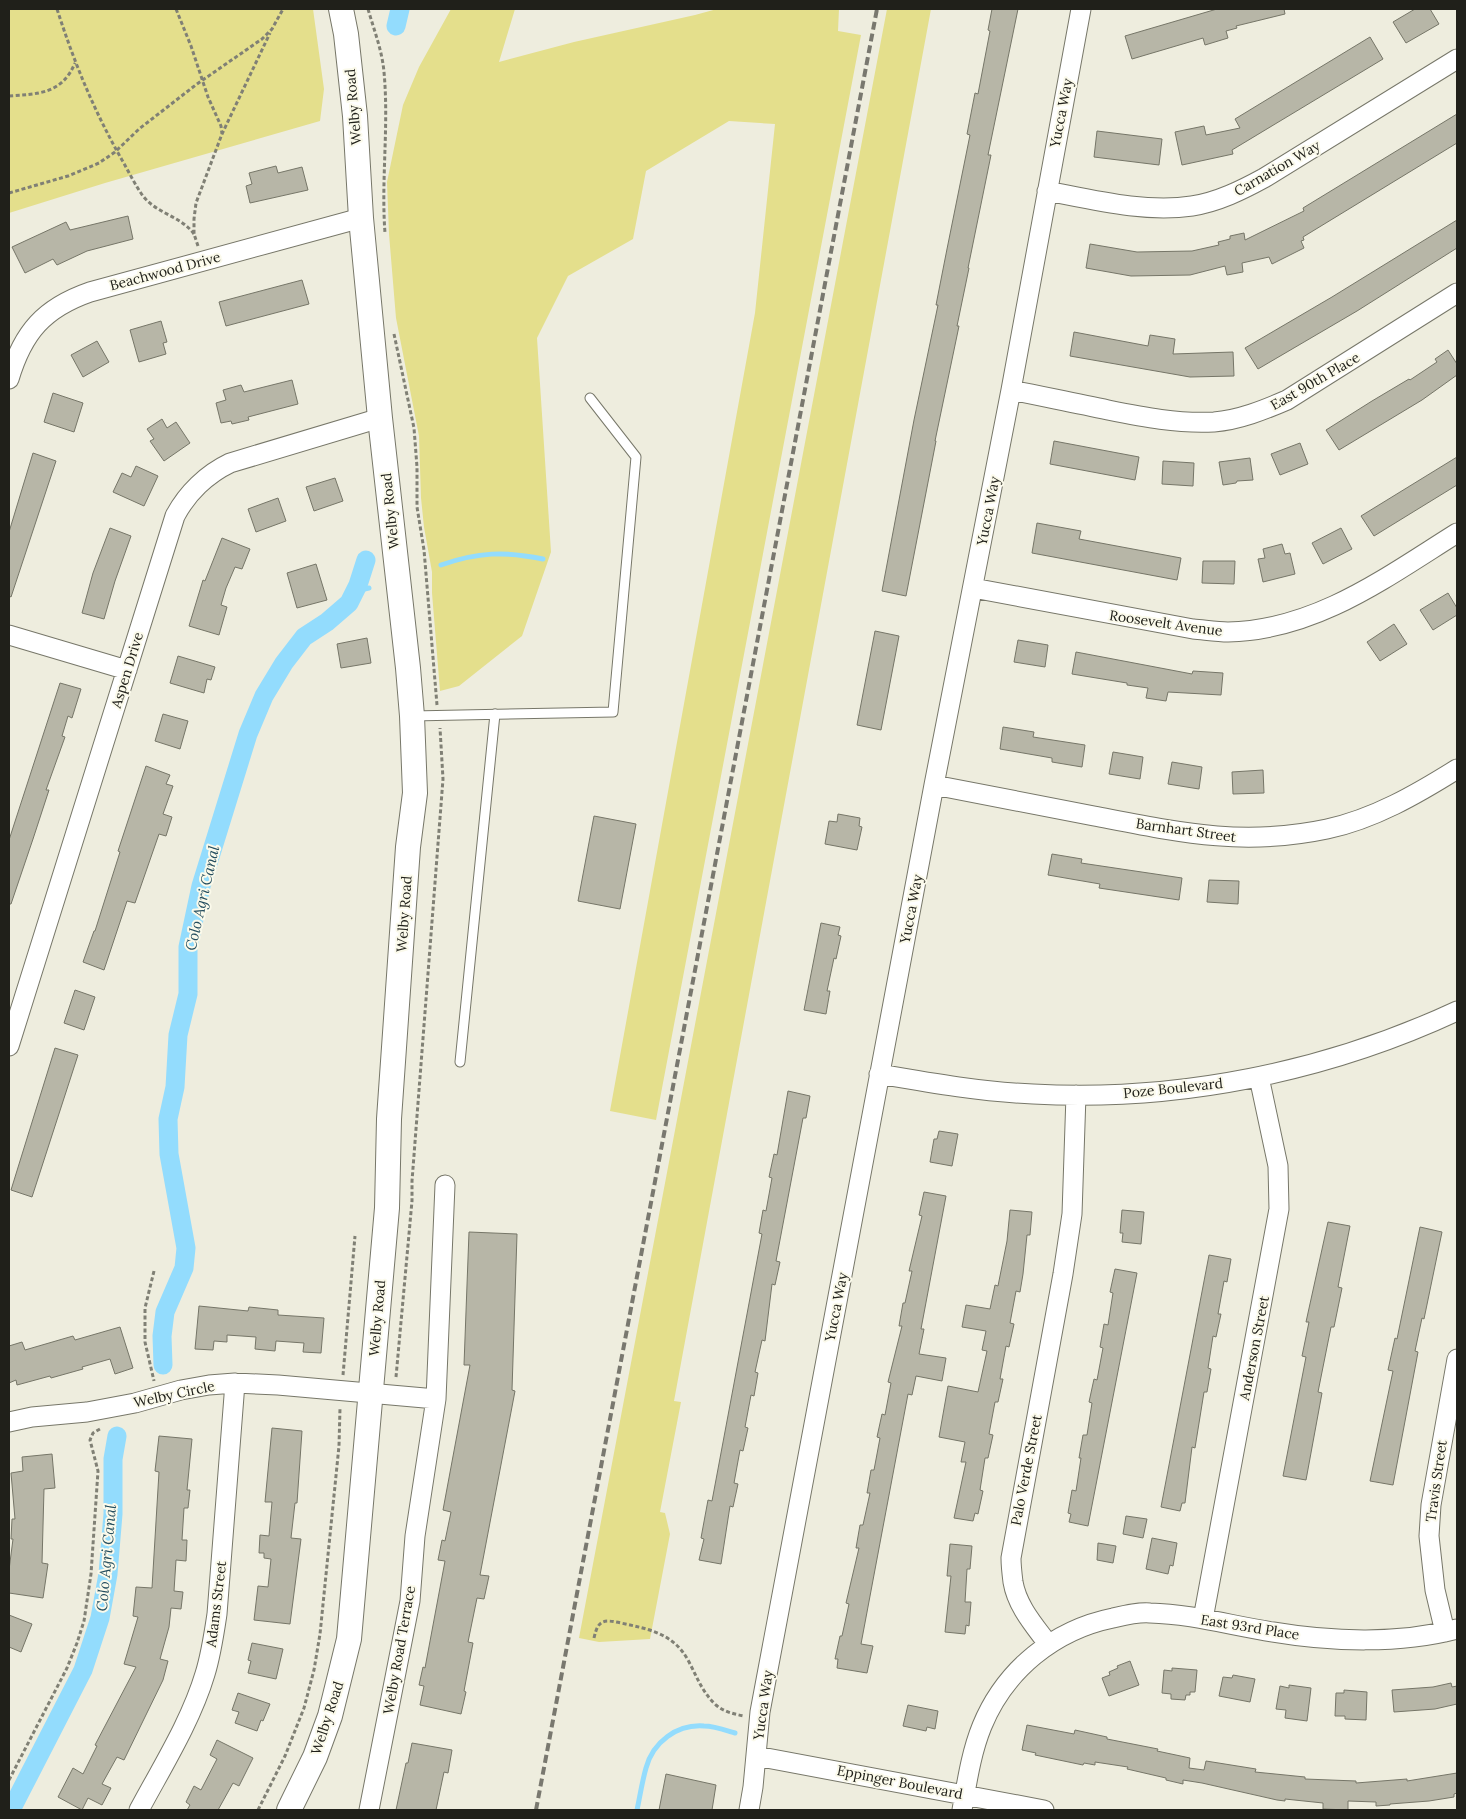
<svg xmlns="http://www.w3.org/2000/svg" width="1466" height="1819" viewBox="0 0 1466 1819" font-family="Lora,serif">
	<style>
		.green { fill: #e4df8c }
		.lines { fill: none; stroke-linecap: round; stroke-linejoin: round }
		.stream { stroke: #93dcfd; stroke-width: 5 }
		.canal { stroke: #93dcfd; stroke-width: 19 }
		.building { fill: #b7b6a7; stroke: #767668 }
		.service-casing { stroke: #777769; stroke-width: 11 }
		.minor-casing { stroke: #777769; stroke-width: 21 }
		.tertiary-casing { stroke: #777769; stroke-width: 26 }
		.path { stroke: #808075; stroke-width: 3; stroke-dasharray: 4 2.5; stroke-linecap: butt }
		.service { stroke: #fff; stroke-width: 9 }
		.minor { stroke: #fff; stroke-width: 19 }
		.tertiary { stroke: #fff; stroke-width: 24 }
		.rail { stroke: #79786f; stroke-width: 4; stroke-dasharray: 8 4; stroke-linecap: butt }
		.labels { text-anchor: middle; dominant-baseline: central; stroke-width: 4; stroke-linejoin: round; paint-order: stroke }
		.street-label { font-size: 14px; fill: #20201a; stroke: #fbfaeb }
		.water-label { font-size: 15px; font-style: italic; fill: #254e5f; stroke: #fbfaeb }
	</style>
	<rect width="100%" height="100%" fill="#eeedde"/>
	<path class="green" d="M9 9H313L324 89 320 121 105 183 9 213Z
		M451 9H515L499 62 574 42 695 15 717 9H839L838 31 861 35 656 1120 610 1111 755 313 775 124 729 121 646 171 633 239 568 276 537 338 551 552 522 636 459 686 440 691 432 593V572L424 527 421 498 419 436 396 318 389 234 387 182 403 105 419 67Z
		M887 9H931L674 1401 681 1402 660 1512 665 1513 670 1534 650 1639 599 1642 579 1638Z"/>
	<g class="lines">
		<path class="stream" d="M441 565C478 552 505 551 543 559
			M355 591 369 588
			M637 1810C640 1796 642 1782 646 1768 653 1742 677 1724 704 1726 714 1726 725 1730 735 1733"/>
		<path class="canal" d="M396 26 400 9
			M163 1365 162 1336 165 1312 184 1268 186 1248 169 1154 168 1119 175 1087 178 1035 188 994V947L201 886 248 734 264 696 284 663 304 637 327 622 349 603 358 585 366 560
			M11 1810 83 1670 100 1618 108 1574 113 1514V1459L117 1436"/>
	</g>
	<path class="building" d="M992 9H1018L988 155H991L968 268H969L957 326H959L935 441H936L906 596 882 591 914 420 938 305H936L947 249 970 135 967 134 975 93 978 94 990 31 988 30Z
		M1217 9H1284L1285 14 1236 26 1237 28 1226 31 1228 38 1205 45 1203 38 1132 59 1125 36Z
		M1415 9H1430L1439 24 1406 43 1393 22Z
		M1370 37 1383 59 1232 150 1233 154 1182 165 1175 132 1204 126 1206 135 1240 128 1235 119Z
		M1457 114V143L1303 237 1304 240 1301 241 1304 248 1272 264 1269 257 1242 263 1243 272 1227 275 1225 266 1190 275 1131 276 1086 268 1090 244 1137 252 1192 251 1219 245 1218 242 1230 239V236L1244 233 1245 240 1304 211 1303 208Z
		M1097 131 1162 139 1159 165 1094 157Z
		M276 166 278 173 302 167 308 190 250 203 246 186 252 184 249 173Z
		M128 216 133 239 87 251 57 265 53 259 25 273 12 247 66 222 70 230Z
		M1457 220V248L1357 311 1258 369 1245 348 1332 297Z
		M302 280 309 304 226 326 219 302Z
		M161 321 167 342 163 343 166 354 139 362 130 330Z
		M1074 332 1148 346 1150 335 1175 339 1173 354 1233 352 1234 376 1190 377 1070 356Z
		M97 341 109 362 83 377 71 355Z
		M1448 350 1457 364V375L1422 400 1339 450 1326 430 1372 401 1409 379 1410 380 1437 362 1435 359Z
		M292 380 298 404 248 417 249 420 232 424 231 421 221 423 216 403 226 400 223 390 241 385 244 392Z
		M53 393 83 403 74 432 44 422Z
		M162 419 167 428 176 422 190 443 164 461 150 441 154 439 147 429Z
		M1054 441 1139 457 1135 480 1050 464Z
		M1300 443 1308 464 1280 475 1271 454Z
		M33 453 56 461 11 597 9 596V532Z
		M1457 457V485L1374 536 1361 516Z
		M1250 458 1253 480 1237 481 1236 483 1223 485 1219 462Z
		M1163 461 1194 463 1193 486 1162 484Z
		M136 466 158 476 144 506 113 492 122 473 131 477Z
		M335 478 343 501 314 511 306 487Z
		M278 498 286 521 256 532 248 509Z
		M1037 523 1081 531 1079 539 1181 558 1177 580 1032 553Z
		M110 528 131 536 115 581 104 619 82 613 93 573Z
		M1341 528 1352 549 1323 564 1312 543Z
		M222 538 250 549 242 569 235 567 226 588 221 605 227 607 219 635 189 626 203 580 205 581Z
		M1282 544 1285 554 1290 553 1295 574 1263 582 1258 559 1265 558 1263 549Z
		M1203 561H1235L1234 584 1202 583Z
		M316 564 327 600 297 608 287 573Z
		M1448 593 1457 608V615L1433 630 1420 610Z
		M1394 624 1407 644 1380 661 1367 642Z
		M875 631 899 636 881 730 857 725Z
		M367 638 371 663 341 668 337 644Z
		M1018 640 1048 645 1045 667 1014 662Z
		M1076 652 1192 674 1193 671 1223 673 1221 695 1168 692 1166 701 1146 698 1148 688 1127 685V683L1072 674Z
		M178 656 215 667 211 680 207 679 204 693 170 683Z
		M60 683 81 689 72 718 68 716 62 736 65 737 46 790H49L33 839 11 904H9V840Z
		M163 714 188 721 180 749 155 741Z
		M1003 727 1034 732 1033 737 1085 745 1082 767 1052 762V758L1000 749Z
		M1113 752 1143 757 1140 779 1109 774Z
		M1172 762 1202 767 1199 789 1168 784Z
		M146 766 170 775 166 784 173 786 163 814 172 817 166 836 159 834 135 903 127 901 104 970 83 962 94 931H95L120 852 118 851Z
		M1263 770 1264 793 1233 794 1232 772Z
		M838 814 860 818 859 826 862 827 857 850 825 844 829 821 837 822Z
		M594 816 636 824 620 909 578 901Z
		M1052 854 1082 859 1081 863 1182 878 1179 900 1099 888 1100 884 1048 875Z
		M1209 880 1239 881 1238 904 1207 902Z
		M821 923 840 927 838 935 841 936 836 959 834 958 827 991H830L826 1014 804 1010Z
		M75 990 95 997 84 1030 64 1023Z
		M55 1048 78 1055 32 1197 11 1190Z
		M788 1091 810 1096 806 1118H803L776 1261 780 1262 775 1285 772 1284 765 1341 762 1340 755 1372 758 1373 754 1396 751 1395 745 1427 748 1428 743 1451 740 1450 734 1483 738 1484 733 1507 730 1506 721 1564 699 1560 704 1539 701 1538 708 1500 712 1501 762 1234 759 1233 763 1210 766 1211 772 1178 769 1177 774 1154 777 1155Z
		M939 1131 958 1134 952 1166 930 1162 934 1139H937Z
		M924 1192 946 1196 921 1329H924L919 1354 946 1358 942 1381 916 1376 912 1395 908 1394 861 1644 873 1646 867 1673 837 1668 838 1659H835L840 1636H842L849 1604 846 1603 859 1548H856L860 1525H863L870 1493H867L871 1470H874L880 1438 877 1437 882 1414 885 1415 891 1383 888 1382 902 1326H899L903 1303H905L912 1271H909L922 1216 919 1215Z
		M1010 1210 1032 1212 1030 1235H1027L1023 1274 1020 1292 1016 1291 1010 1323 1014 1324 1009 1347 1006 1346 1000 1379H1003L998 1402H995L989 1434 993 1435 988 1458H985L980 1490 983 1491 978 1514 975 1513 973 1521 954 1518 966 1462H961L965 1442 939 1437 948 1386 978 1392 987 1351 982 1350 986 1331 962 1327 966 1305 990 1309 995 1285 998 1286 1007 1241Z
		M1122 1210 1144 1212 1141 1244 1122 1242 1123 1233H1120Z
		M1328 1222 1350 1226 1338 1287 1342 1288 1334 1327H1331L1318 1392 1322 1393 1306 1480 1283 1476 1306 1357 1302 1356 1309 1322H1306Z
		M1420 1227 1442 1232 1424 1319 1422 1318 1415 1351 1418 1352 1393 1485 1370 1481 1393 1371 1388 1370 1395 1338 1397 1339Z
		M469 1232 517 1234 512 1390 515 1391 480 1575 489 1576 484 1599 477 1598 468 1642 473 1643 464 1691 466 1692 461 1714 420 1705 424 1686 419 1685 423 1667 425 1668 445 1561 438 1560 442 1540 445 1541 451 1512 443 1510 470 1365H464Z
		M1209 1255 1231 1259 1227 1282 1224 1281 1218 1314H1221L1216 1337 1213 1336 1208 1368 1211 1369 1207 1392H1204L1195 1448 1192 1447 1185 1503H1182L1180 1511 1161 1507Z
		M1115 1269 1137 1273 1088 1526 1069 1522 1071 1514 1068 1513 1072 1490 1076 1491 1081 1458H1079L1083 1435H1087L1092 1403 1089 1402 1094 1379 1097 1380 1103 1348 1100 1347 1104 1324 1108 1325 1113 1293 1110 1292Z
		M199 1306 248 1311 249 1307 278 1310V1315L324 1318 321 1353 303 1352 304 1343 276 1341 275 1351 255 1349 256 1337 227 1335V1342L214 1341 213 1350 195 1349Z
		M120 1327 133 1368 115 1374 110 1359 82 1367 83 1369 51 1378 50 1376 17 1385 16 1380 9 1383V1346L22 1342 25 1350 73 1336 75 1340Z
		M272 1428 302 1431 297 1503H295L291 1538 301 1539 290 1624 254 1620 258 1586 268 1587 271 1559 264 1558V1553H259L260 1535 269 1536 272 1502H265Z
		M159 1436 192 1439 187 1490H190L188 1508H184L182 1540H187L186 1561 176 1560 174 1591 183 1592 181 1609 171 1608 169 1627 160 1659 168 1661 163 1680 124 1760 117 1757 102 1784 111 1788 102 1805 88 1798 82 1810 58 1797 73 1768 83 1774 97 1746 95 1745 136 1667 124 1664 138 1617 133 1616 136 1587 152 1588 159 1472 155 1471Z
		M52 1454 55 1488 44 1489 42 1563 48 1564 43 1598 9 1593V1570L13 1539H11L12 1519H15L11 1473 23 1471 22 1457Z
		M1126 1516 1147 1519 1143 1538 1123 1534Z
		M1152 1538 1177 1543 1173 1566 1170 1565 1168 1574 1146 1569Z
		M1098 1543 1116 1546 1113 1563 1097 1560Z
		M950 1544 972 1546 970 1569H967L965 1602H971L969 1626 966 1625 965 1634 945 1632 951 1576H947Z
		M9 1615 32 1624 21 1652 9 1647Z
		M252 1643 283 1649 276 1679 248 1673 251 1661 248 1660Z
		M1130 1661 1139 1685 1109 1696 1102 1678 1110 1675 1109 1672 1118 1668 1117 1666Z
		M1172 1668 1197 1670 1195 1692H1190V1695H1186L1185 1700 1171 1699V1694L1162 1693 1164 1670 1172 1671Z
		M1233 1675 1255 1679 1250 1702 1219 1696 1223 1677 1232 1678Z
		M1451 1683 1452 1687 1457 1686V1704L1435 1709 1394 1712 1392 1690 1433 1687Z
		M1289 1685 1311 1688 1307 1721 1285 1718 1286 1710 1276 1709 1280 1686 1289 1688Z
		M1344 1690 1367 1692 1366 1720 1345 1719V1716H1335L1336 1693H1344Z
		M238 1693 270 1704 263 1721 261 1720 257 1731 235 1723 239 1712 232 1710Z
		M908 1705 938 1711 935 1729 927 1727 926 1731 903 1726Z
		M1027 1725 1074 1734 1075 1730 1107 1737V1739L1158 1749 1157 1751 1190 1758 1189 1768 1204 1770 1206 1761 1256 1769 1255 1772 1305 1777V1779L1356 1781V1783L1407 1779V1781L1457 1773V1793L1454 1794V1797L1429 1801 1390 1804V1805L1376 1806V1802L1348 1801V1810L1323 1809V1803L1285 1799V1801L1277 1800 1202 1783 1183 1780V1784L1166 1780V1778L1127 1769 1128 1767 1095 1762V1765L1084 1763 1083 1765 1035 1755 1036 1753 1022 1750Z
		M217 1740 253 1758 239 1786 233 1783 218 1810H187L190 1805 186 1802 194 1786 201 1790 217 1759 210 1755Z
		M412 1743 452 1750 448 1773 444 1772 436 1810H396L406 1763H408Z
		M666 1774 716 1785 712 1810H659Z"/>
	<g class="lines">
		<g class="service-casing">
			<path id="service" d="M412 716 613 712 636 457 590 398
				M460 1062 495 714"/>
		</g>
		<g class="minor-casing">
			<path id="minor" d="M1047 191C1094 200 1145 213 1192 206 1218 202 1242 190 1264 178L1457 59
				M9 379C23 332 44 308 90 292L361 218
				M1011 390C1044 397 1076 403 1108 410 1143 417 1178 424 1214 422 1239 420 1264 410 1287 400L1457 293
				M973 588 1193 629C1205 630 1217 632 1228 632 1316 630 1385 578 1457 533
				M9 635 127 670
				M934 785C988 795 1041 806 1094 816 1177 832 1242 847 1327 829 1374 819 1417 794 1457 769
				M9 1046 175 516C187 493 207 474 230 463L380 418
				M879 1074C931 1083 982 1092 1033 1094 1178 1102 1326 1072 1457 1011
				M9 1422 32 1417 87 1412 135 1403 181 1390 209 1385 235 1383 278 1385 436 1399
				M1203 1619 1279 1209 1278 1166 1259 1077
				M1445 1632 1435 1590 1429 1536 1431 1505 1457 1359
				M1048 1644C1034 1625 1017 1606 1013 1582 1012 1574 1011 1566 1011 1558L1063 1274 1072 1214 1076 1095
				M756 1756 1044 1810
				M139 1810C162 1767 191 1721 205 1674 211 1655 214 1634 217 1614L235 1383
				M369 1810 410 1601 415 1536 436 1399 445 1185
				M749 1810 753 1787 760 1712 934 785 1011 390 1081 9
				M962 1810C967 1782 971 1753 982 1726 1005 1670 1054 1630 1113 1618 1126 1615 1138 1612 1150 1613 1192 1614 1233 1626 1273 1632 1332 1642 1400 1644 1457 1629"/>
		</g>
		<g class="tertiary-casing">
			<path id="tertiary" d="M289 1810 315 1757 330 1716 349 1639 387 1208 389 1119 408 847 415 793 412 716 408 668 380 418 361 218 355 116 346 34 341 9"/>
		</g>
		<path class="path" d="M57 9C74 62 94 111 122 160 129 172 135 185 143 196 157 214 181 216 194 234
			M176 9 191 46 208 97 221 126 222 134
			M368 9C374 30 382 50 384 72 389 126 381 180 385 233
			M9 96C38 94 62 94 75 63
			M9 193 68 176 99 163 115 152 139 129 197 84 262 39 272 29 283 9
			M198 246 194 234V219L196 203 222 134 270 33
			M394 334 414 428 417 467V507L424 550 437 705
			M154 1271 145 1308V1342L154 1381
			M343 1375 355 1236
			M396 1377 412 1201V1181L443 779 440 728
			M594 1638C598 1620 603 1619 621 1623 648 1629 673 1633 688 1660 697 1677 702 1692 716 1705 724 1712 734 1714 744 1716
			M9 1780 67 1668 77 1643 84 1621 91 1574 98 1471 90 1440 93 1433 100 1429
			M258 1810 285 1756 304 1708 314 1670 320 1634 339 1446 340 1408"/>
		<use href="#service" class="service"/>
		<use href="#minor" class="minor"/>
		<use href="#tertiary" class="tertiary"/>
		<path class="rail" d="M536 1810 877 9"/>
	</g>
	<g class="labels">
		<g class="street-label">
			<text transform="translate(353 107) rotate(-95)">Welby Road</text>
			<text transform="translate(1061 113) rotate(-79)">Yucca Way</text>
			<text transform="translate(1277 168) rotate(-30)">Carnation Way</text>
			<text transform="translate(165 271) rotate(-15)">Beachwood Drive</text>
			<text transform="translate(1315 381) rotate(-30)">East 90th Place</text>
			<text transform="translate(390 511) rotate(-96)">Welby Road</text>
			<text transform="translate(988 511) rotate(-79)">Yucca Way</text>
			<text transform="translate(1166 623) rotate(8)">Roosevelt Avenue</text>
			<text transform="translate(127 670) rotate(-73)">Aspen Drive</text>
			<text transform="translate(1186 830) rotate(8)">Barnhart Street</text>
			<text transform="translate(911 909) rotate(-79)">Yucca Way</text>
			<text transform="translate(404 914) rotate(-86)">Welby Road</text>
			<text transform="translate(1173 1088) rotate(-6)">Poze Boulevard</text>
			<text transform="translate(836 1307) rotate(-79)">Yucca Way</text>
			<text transform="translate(377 1318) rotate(-85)">Welby Road</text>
			<text transform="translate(1254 1348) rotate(-79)">Anderson Street</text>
			<text transform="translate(174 1394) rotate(-12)">Welby Circle</text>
			<text transform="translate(1026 1470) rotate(-79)">Palo Verde Street</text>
			<text transform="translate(1436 1481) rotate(-82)">Travis Street</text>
			<text transform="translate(216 1604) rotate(-83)">Adams Street</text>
			<text transform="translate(1250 1627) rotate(9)">East 93rd Place</text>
			<text transform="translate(399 1650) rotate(-80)">Welby Road Terrace</text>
			<text transform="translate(763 1705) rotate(-82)">Yucca Way</text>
			<text transform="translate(327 1718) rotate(-72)">Welby Road</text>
			<text transform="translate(900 1782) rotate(11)">Eppinger Boulevard</text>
		</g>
		<g class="water-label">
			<text transform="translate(202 898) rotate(-77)">Colo Agri Canal</text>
			<text transform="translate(106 1558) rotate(-85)">Colo Agri Canal</text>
		</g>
	</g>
	<rect width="1466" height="1819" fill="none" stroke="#20201a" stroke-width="20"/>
</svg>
